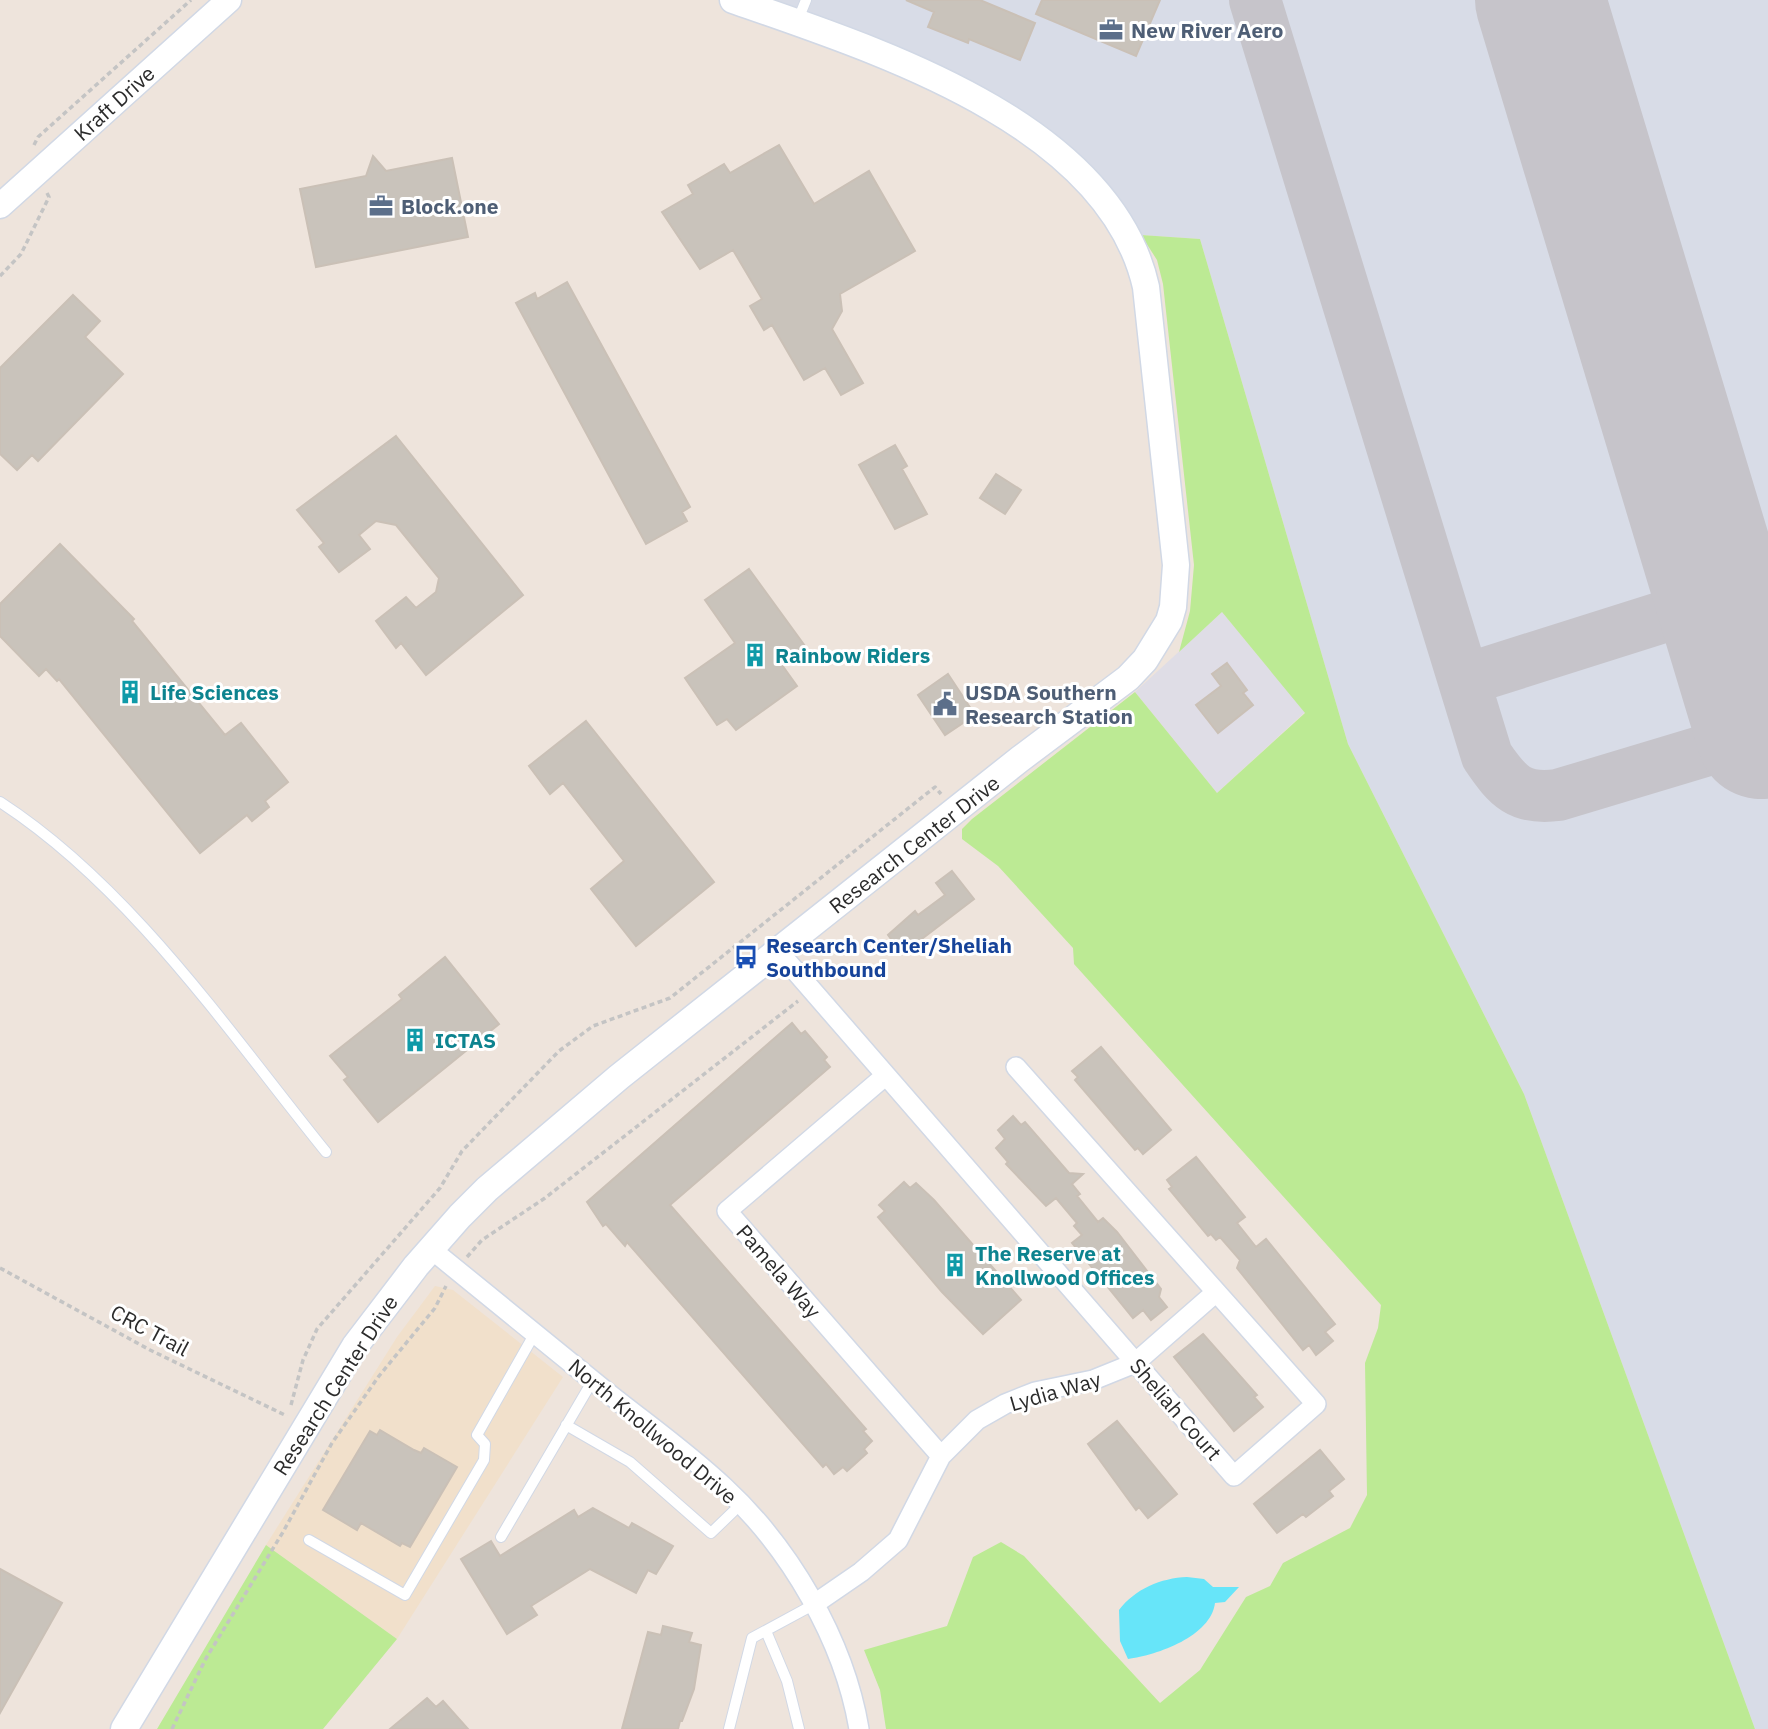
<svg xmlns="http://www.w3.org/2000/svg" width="1768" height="1729" viewBox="0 0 1768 1729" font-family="'IBM Plex Sans',sans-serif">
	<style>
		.industrial { fill: #dfdde6 }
		.education { fill: #f1e0cb }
		.airport { fill: #d8dce7 }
		.green { fill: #bcea94 }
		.water { fill: #67e5f9 }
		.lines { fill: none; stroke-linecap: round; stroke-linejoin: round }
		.taxiway { stroke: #c6c4ca; stroke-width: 52 }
		.runway { stroke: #c6c4ca; stroke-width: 130 }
		.building { fill: #c9c3bb; stroke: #cac0b6; stroke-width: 2 }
		.service-casing { stroke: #d1d8e5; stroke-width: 12 }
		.minor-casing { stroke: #d1d8e5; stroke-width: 22 }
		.tertiary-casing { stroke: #d1d8e5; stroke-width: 27 }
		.secondary-casing { stroke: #d1d8e5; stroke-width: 29 }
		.path { stroke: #c4c4c4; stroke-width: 3.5; stroke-dasharray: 5 3.5; stroke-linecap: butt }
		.service { stroke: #fff; stroke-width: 10 }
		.minor { stroke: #fff; stroke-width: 19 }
		.tertiary { stroke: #fff; stroke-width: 24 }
		.secondary { stroke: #fff; stroke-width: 26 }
		.labels { text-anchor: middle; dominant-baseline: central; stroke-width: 6; stroke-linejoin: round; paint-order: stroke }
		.service-label { font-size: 21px; font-weight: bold; fill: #4e5e75; stroke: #fff; text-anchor: start }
		.street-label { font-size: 21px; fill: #2b2b2b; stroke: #fff }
		.culture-label { font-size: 21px; font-weight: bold; fill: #0d838f; stroke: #fff; text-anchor: start }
		.transit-label { font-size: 21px; font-weight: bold; fill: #164399; stroke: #fff; text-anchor: start }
	</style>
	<rect width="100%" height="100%" fill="#eee4dc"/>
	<path class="industrial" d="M1222 612 1305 712 1217 793 1135 692Z"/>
	<path class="education" d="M435 1286 453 1290 563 1377 397 1639 266 1545 397 1337Z"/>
	<path class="airport" d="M763 0H1768V1729H1755L1524 1094 1348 744 1200 239 1141 235 1104 181 1055 136Z"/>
	<path class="green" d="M1141 235 1200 239 1348 744 1524 1094 1755 1729H886L880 1690 864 1650 947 1626 973 1557 1001 1542 1024 1556 1160 1703 1200 1670 1246 1597 1270 1586 1283 1563 1350 1528 1367 1495 1365 1363 1378 1328 1381 1305 1074 964 1073 948 998 866 962 839V829L972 819 1135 692 1217 793 1305 713 1222 612 1179 652 1190 611 1194 565 1163 284 1157 260Z
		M266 1545 397 1639 323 1729H157Z"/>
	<path class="water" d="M1187 1577 1204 1579 1213 1587H1239L1225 1602 1215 1603C1211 1636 1158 1655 1128 1659L1120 1641 1119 1610C1135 1589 1161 1578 1187 1577Z"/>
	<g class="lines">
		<path class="taxiway" d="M1255 0 1487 756C1508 787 1520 800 1558 795L1761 734
			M1464 680 1720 599"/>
		<path class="runway" d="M1540 0 1761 734"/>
	</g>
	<path class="building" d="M906 0H980L1035 23 1020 60 969 39 968 43 928 27 934 12Z
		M1042 0H1160L1136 56 1036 14Z
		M779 145 814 204 869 171 915 251 840 294 842 311 832 329 863 383 841 395 825 368 804 380 772 325 764 330 750 306 762 299 733 250 700 269 662 212 693 194 688 185 724 164 730 173Z
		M373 156 386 171 452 158 468 237 316 267 300 189 366 176Z
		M567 282 690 507 682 512 687 521 646 544 516 303 535 293 537 299Z
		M73 295 100 321 85 337 123 374 38 461 32 455 17 470 0 454V368Z
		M396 436 523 595 426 675 401 643 396 648 376 621 406 597 416 608 436 592 439 578 396 525 376 521 359 535 370 549 339 572 319 547 324 543 297 510Z
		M895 445 907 466 902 469 927 514 895 529 859 465Z
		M996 474 1021 490 1005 514 980 498Z
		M60 544 134 619 132 621 225 735 241 723 288 782 265 801 269 807 252 821 247 815 200 853 59 679 57 681 46 669 39 676 0 636V604Z
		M749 569 805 646 782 665 797 686 736 730 727 719 717 725 685 678 735 643 705 600Z
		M1227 663 1247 690 1243 693 1253 705 1218 733 1196 705 1221 686 1212 674Z
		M948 674 975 715 945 735 918 695Z
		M586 721 714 882 636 946 591 889 624 861 563 783 550 794 529 766Z
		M952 871 974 899 902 954 888 935 915 911 918 915 945 895 936 883Z
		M445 957 499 1024 378 1122 344 1080 348 1077 330 1056 402 999 399 995Z
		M792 1023 801 1034 805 1031 827 1057 824 1060 830 1067 670 1205 866 1429 863 1431 872 1441 864 1449 867 1453 847 1471 843 1467 834 1474 826 1464 823 1467 627 1242 625 1246 606 1224 603 1226 587 1202Z
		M1101 1047 1171 1130 1143 1154 1138 1148 1135 1150 1075 1080 1078 1077 1072 1071Z
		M1013 1116 1021 1125 1025 1122 1069 1173 1083 1174 1072 1184 1080 1194 1077 1196 1098 1222 1103 1218 1117 1232 1161 1289 1159 1297 1167 1307 1151 1320 1143 1310 1133 1318 1072 1243 1082 1235 1074 1226 1077 1223 1056 1198 1046 1206 1006 1164 1008 1162 996 1148 1005 1139 998 1130Z
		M1196 1157 1245 1217 1237 1223 1256 1247 1266 1239 1335 1324 1325 1332 1333 1341 1316 1355 1309 1345 1303 1350 1237 1268 1240 1260 1220 1237 1216 1240 1211 1234 1208 1236 1169 1189 1172 1187 1167 1180Z
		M904 1182 910 1188 916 1183 934 1200 1021 1300 983 1334 942 1292 878 1217 885 1211 879 1205Z
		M1203 1334 1257 1395 1254 1397 1263 1407 1234 1431 1174 1357Z
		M1117 1421 1177 1494 1148 1518 1139 1507 1136 1510 1088 1444Z
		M380 1430 414 1450 421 1453 424 1448 457 1467 410 1547 402 1543 400 1546 361 1523 357 1530 323 1510 370 1431 377 1435Z
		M1320 1450 1344 1479 1329 1491 1333 1496 1306 1517 1303 1514 1277 1533 1254 1504Z
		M593 1508 629 1528 632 1523 673 1546 656 1574 648 1570 636 1593 590 1569 531 1606 537 1615 507 1634 461 1559 491 1541 500 1556 574 1510 578 1517Z
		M0 1569 62 1603 0 1713Z
		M663 1626 692 1633 689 1642 701 1645 694 1689 682 1721H680L678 1729H622L648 1632 661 1635Z
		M427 1698 436 1707 443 1701 468 1729H390Z"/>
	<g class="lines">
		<g class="service-casing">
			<path id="service" d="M797 22 806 0
				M0 802C131 887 228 1031 326 1152
				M566 1425 630 1462 711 1533 741 1504
				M501 1537 593 1380
				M309 1540 405 1595 484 1460 485 1444 477 1435 535 1333
				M766 1631 787 1681 799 1729
				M729 1729 752 1638 813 1605"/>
		</g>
		<g class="minor-casing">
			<path id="minor" d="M778 951 1234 1476 1316 1404 1016 1067
				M885 1076 727 1211 941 1456
				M431 1249C490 1297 549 1345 608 1393 647 1424 688 1453 724 1487 790 1548 844 1640 859 1729
				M813 1605 861 1572 898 1540 941 1456 977 1420 1005 1404 1035 1392 1093 1380 1135 1363 1215 1293"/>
		</g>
		<g class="tertiary-casing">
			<path id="tertiary" d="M0 206 229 0"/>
		</g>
		<g class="secondary-casing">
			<path id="secondary" d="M124 1729 355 1346 416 1266 460 1216 487 1189 619 1077 1020 759 1128 678 1145 660 1169 621 1173 607 1176 565 1146 287C1109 122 873 49 733 0"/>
		</g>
		<path class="path" d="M34 145 38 137 191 0
			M0 276 21 254 49 197 47 193
			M467 1257 482 1240 545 1198 798 1001
			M0 1268 150 1350 287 1416
			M291 1405 303 1360 317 1329 440 1188 462 1151 559 1051 593 1026 670 998 935 787 941 794
			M172 1729 205 1660 283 1532 332 1443 379 1376 435 1308 446 1286"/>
		<use href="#service" class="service"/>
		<use href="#minor" class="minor"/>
		<use href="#tertiary" class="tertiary"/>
		<use href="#secondary" class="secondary"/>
	</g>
	<defs>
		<g id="office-bare" transform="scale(1.89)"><path d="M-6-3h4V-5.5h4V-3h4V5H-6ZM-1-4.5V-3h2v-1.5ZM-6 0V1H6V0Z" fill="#5c6f8a" stroke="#fff" stroke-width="2.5" paint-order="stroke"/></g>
		<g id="building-bare" transform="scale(1.89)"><path d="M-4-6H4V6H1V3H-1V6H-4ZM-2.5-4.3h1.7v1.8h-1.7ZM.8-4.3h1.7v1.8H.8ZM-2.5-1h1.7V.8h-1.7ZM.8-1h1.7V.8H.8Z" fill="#0f9aa8" stroke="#fff" stroke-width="2.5" paint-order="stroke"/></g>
		<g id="civic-bare" transform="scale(1.89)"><path d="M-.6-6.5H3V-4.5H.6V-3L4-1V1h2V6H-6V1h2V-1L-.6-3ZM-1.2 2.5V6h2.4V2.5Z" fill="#5c6f8a" stroke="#fff" stroke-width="2.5" paint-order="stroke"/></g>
		<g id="bus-bare" transform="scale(1.89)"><path d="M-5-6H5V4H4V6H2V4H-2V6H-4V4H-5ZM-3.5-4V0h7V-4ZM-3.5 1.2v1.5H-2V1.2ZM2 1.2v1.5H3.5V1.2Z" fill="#1a4fb4" stroke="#fff" stroke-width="2.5" paint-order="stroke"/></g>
	</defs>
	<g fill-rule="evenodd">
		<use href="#office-bare" x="1111" y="30"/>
		<use href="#office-bare" x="381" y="206"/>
		<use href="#building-bare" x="755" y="655"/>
		<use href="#building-bare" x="130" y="692"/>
		<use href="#civic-bare" x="945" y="704"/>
		<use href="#bus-bare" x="746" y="957"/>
		<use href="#building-bare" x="415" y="1040"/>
		<use href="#building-bare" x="955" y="1265"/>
	</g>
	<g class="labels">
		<g class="service-label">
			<text x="1131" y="30">New River Aero</text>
			<text x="401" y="206">Block.one</text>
			<text x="965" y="692">USDA Southern<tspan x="965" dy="24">Research Station</tspan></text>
		</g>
		<g class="street-label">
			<text transform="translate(114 103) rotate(-42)">Kraft Drive</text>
			<text transform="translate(914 844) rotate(-38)">Research Center Drive</text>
			<text transform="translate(779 1271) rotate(49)">Pamela Way</text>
			<text transform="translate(150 1330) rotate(28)">CRC Trail</text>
			<text transform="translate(335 1385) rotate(-57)">Research Center Drive</text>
			<text transform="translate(1055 1391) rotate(-16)">Lydia Way</text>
			<text transform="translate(1176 1409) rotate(49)">Sheliah Court</text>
			<text transform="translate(653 1431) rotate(40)">North Knollwood Drive</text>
		</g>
		<g class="culture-label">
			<text x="775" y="655">Rainbow Riders</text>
			<text x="150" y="692">Life Sciences</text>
			<text x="435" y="1040">ICTAS</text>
			<text x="975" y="1253">The Reserve at<tspan x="975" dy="24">Knollwood Offices</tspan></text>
		</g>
		<g class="transit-label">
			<text x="766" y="945">Research Center/Sheliah<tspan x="766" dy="24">Southbound</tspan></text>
		</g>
	</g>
</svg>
